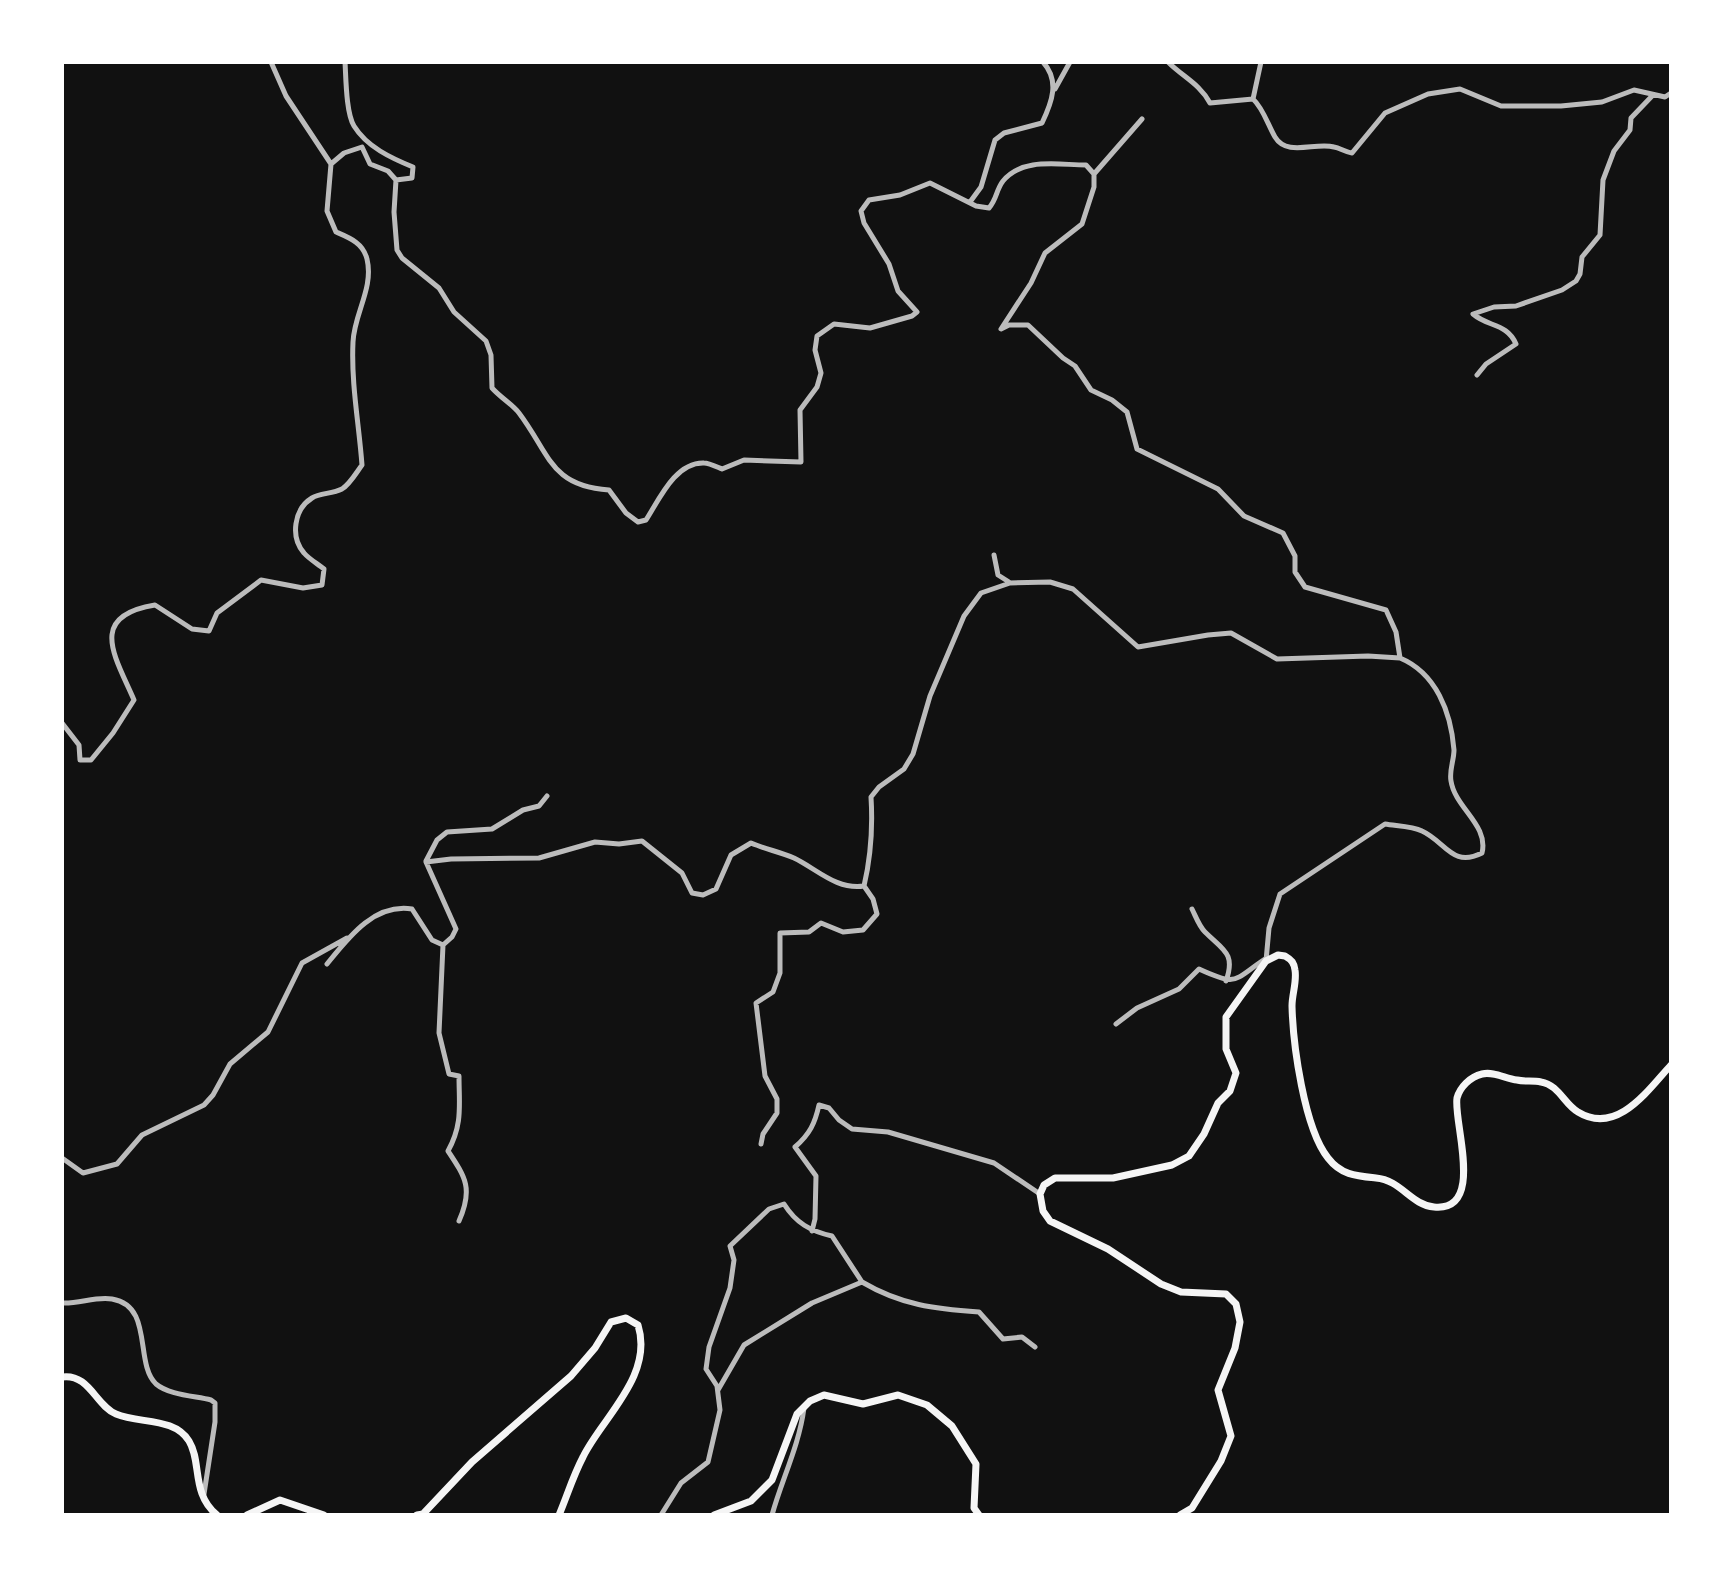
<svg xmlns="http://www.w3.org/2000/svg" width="1733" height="1577" viewBox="0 0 1733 1577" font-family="'Work Sans',sans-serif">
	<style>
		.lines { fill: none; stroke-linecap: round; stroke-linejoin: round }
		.minor { stroke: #bcbcbc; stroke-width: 5 }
		.primary { stroke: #f5f5f5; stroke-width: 7 }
	</style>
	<rect width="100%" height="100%" fill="#111"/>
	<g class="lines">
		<path class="minor" d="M345 62C346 78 346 113 354 126 367 147 391 158 413 167L412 178 396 180
			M1168 62C1183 77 1200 84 1210 103L1253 99C1263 108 1268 125 1275 137 1287 157 1315 142 1334 147 1340 148 1345 152 1352 153L1385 113 1428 94 1460 89 1501 106H1561L1602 102 1634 90 1665 97 1671 93
			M1055 89 1070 62
			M1253 99 1261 62
			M331 164 344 153 362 147 370 164 388 171 396 180 394 212 397 250 402 258 439 288 454 312 486 341 491 355 492 388C501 398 512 404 519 413 550 454 550 486 609 490L626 513 638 522 646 520C659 500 675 462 704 463 709 463 717 467 722 469L744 460 801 462 800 410 817 387 821 373 815 350 817 336 834 324 870 328 912 316 917 312 898 291 889 264 864 223 861 211 869 200 900 195 930 183 976 206 989 208C997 199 996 190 1003 181 1023 157 1058 165 1086 165L1094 174V187L1082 224 1045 253 1031 283 1001 329 1009 325H1028L1063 358 1075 366 1091 390 1112 400 1127 412 1137 449 1218 489 1244 516 1283 533 1295 556V572L1305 587 1386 610 1396 632 1400 658C1436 673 1451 712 1454 750 1454 760 1449 771 1451 781 1455 808 1489 825 1482 853 1452 868 1446 842 1422 831 1412 826 1396 826 1385 824L1280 894 1269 928 1266 961
			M1094 174 1142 119
			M970 202 981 187 995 140 1004 133 1042 123C1052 102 1060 81 1043 62
			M1477 375 1486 364 1516 344C1507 323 1488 327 1473 314L1494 307 1516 306 1562 290 1576 281 1580 274 1582 257 1600 235 1603 180 1614 151 1630 130 1631 118 1653 95
			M994 555 998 575 1009 582
			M62 723 79 745 80 760H91L113 733 134 700C115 656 87 616 155 605L192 629 209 631 217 613 261 580 303 588 322 585 324 569C318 564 309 559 304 553 290 537 294 509 312 498 320 493 332 494 342 489 350 484 356 473 362 465 359 424 351 384 353 342 354 314 374 288 367 259 363 243 350 238 336 232L327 211 331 164 286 96 271 62
			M426 861 437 840 447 832 492 829 523 810 539 806 547 796
			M1192 909C1196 917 1199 926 1205 932 1223 950 1236 953 1226 981
			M443 945 439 1033 449 1074 459 1076C459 1105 463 1124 448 1151 466 1178 473 1189 459 1221
			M327 964C348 938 374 903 412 909L432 940 443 945 452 937 456 929 426 862 451 859 539 858 595 842 619 844 642 841 682 873 692 893 703 895 716 889 731 855 751 843C765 849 780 852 794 858 817 869 836 890 864 886 871 856 873 829 871 797L879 787 904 769 913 754 930 696 964 616 981 593 1010 583 1050 582 1073 589 1138 647 1208 635 1231 633 1277 659 1368 656 1400 658
			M1116 1024 1137 1008 1179 989 1199 969C1238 987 1232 981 1265 959
			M761 1144 763 1134 777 1113V1099L765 1076 756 1003 773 992 780 973V933L809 932 821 923 843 932 863 930 877 914 873 899 864 886
			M62 1158 83 1173 117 1164 142 1135 204 1105 213 1095 230 1064 268 1032 302 963 347 938
			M812 1231 815 1219 816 1176 795 1147C810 1134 815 1123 819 1105L829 1108 839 1120 852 1129 888 1132 994 1163 1040 1194
			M862 1282C901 1305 935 1309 979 1312L1003 1339 1022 1337 1035 1347
			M62 1303C79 1304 96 1296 112 1299 154 1306 134 1363 156 1384 169 1395 195 1396 211 1400L215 1403V1422L204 1494
			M661 1515 681 1483 708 1462 720 1410 717 1386 706 1369 709 1347 730 1288 734 1260 730 1246 769 1209 784 1204C796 1223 810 1231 832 1236L862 1282 812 1303 744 1345 718 1390
			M772 1515C782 1479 799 1446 804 1408"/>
		<path class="primary" d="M62 1377C89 1373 96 1406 116 1414 140 1424 174 1417 189 1441 202 1462 191 1494 217 1515
			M247 1515 280 1500 324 1515
			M417 1515 423 1514 472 1462 571 1376 595 1348 611 1322 626 1318 638 1325C654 1376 602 1418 583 1457 573 1476 567 1496 559 1515
			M714 1515 751 1501 772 1480 797 1414 810 1401 824 1395 863 1404 898 1395 927 1405 952 1426 976 1464 974 1508 979 1515
			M1180 1515 1192 1508 1221 1461 1231 1436 1218 1390 1235 1348 1240 1322 1236 1304 1226 1294 1181 1292 1161 1284 1108 1249 1050 1221 1043 1211 1040 1194 1044 1185 1055 1178H1113L1172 1165 1189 1156 1204 1134 1218 1103 1230 1091 1236 1073 1226 1049V1017L1266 961 1278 955 1285 956C1292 960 1294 963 1295 970 1297 982 1292 994 1292 1006 1293 1044 1304 1128 1328 1158 1341 1175 1356 1176 1376 1178 1401 1180 1411 1205 1434 1207 1486 1212 1453 1122 1457 1098 1460 1087 1470 1077 1482 1074 1494 1071 1506 1079 1517 1080 1525 1082 1533 1080 1541 1082 1559 1085 1564 1104 1578 1112 1617 1136 1648 1090 1671 1065"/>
	</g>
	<rect width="1733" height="1577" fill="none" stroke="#ffffff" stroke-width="128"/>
</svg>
